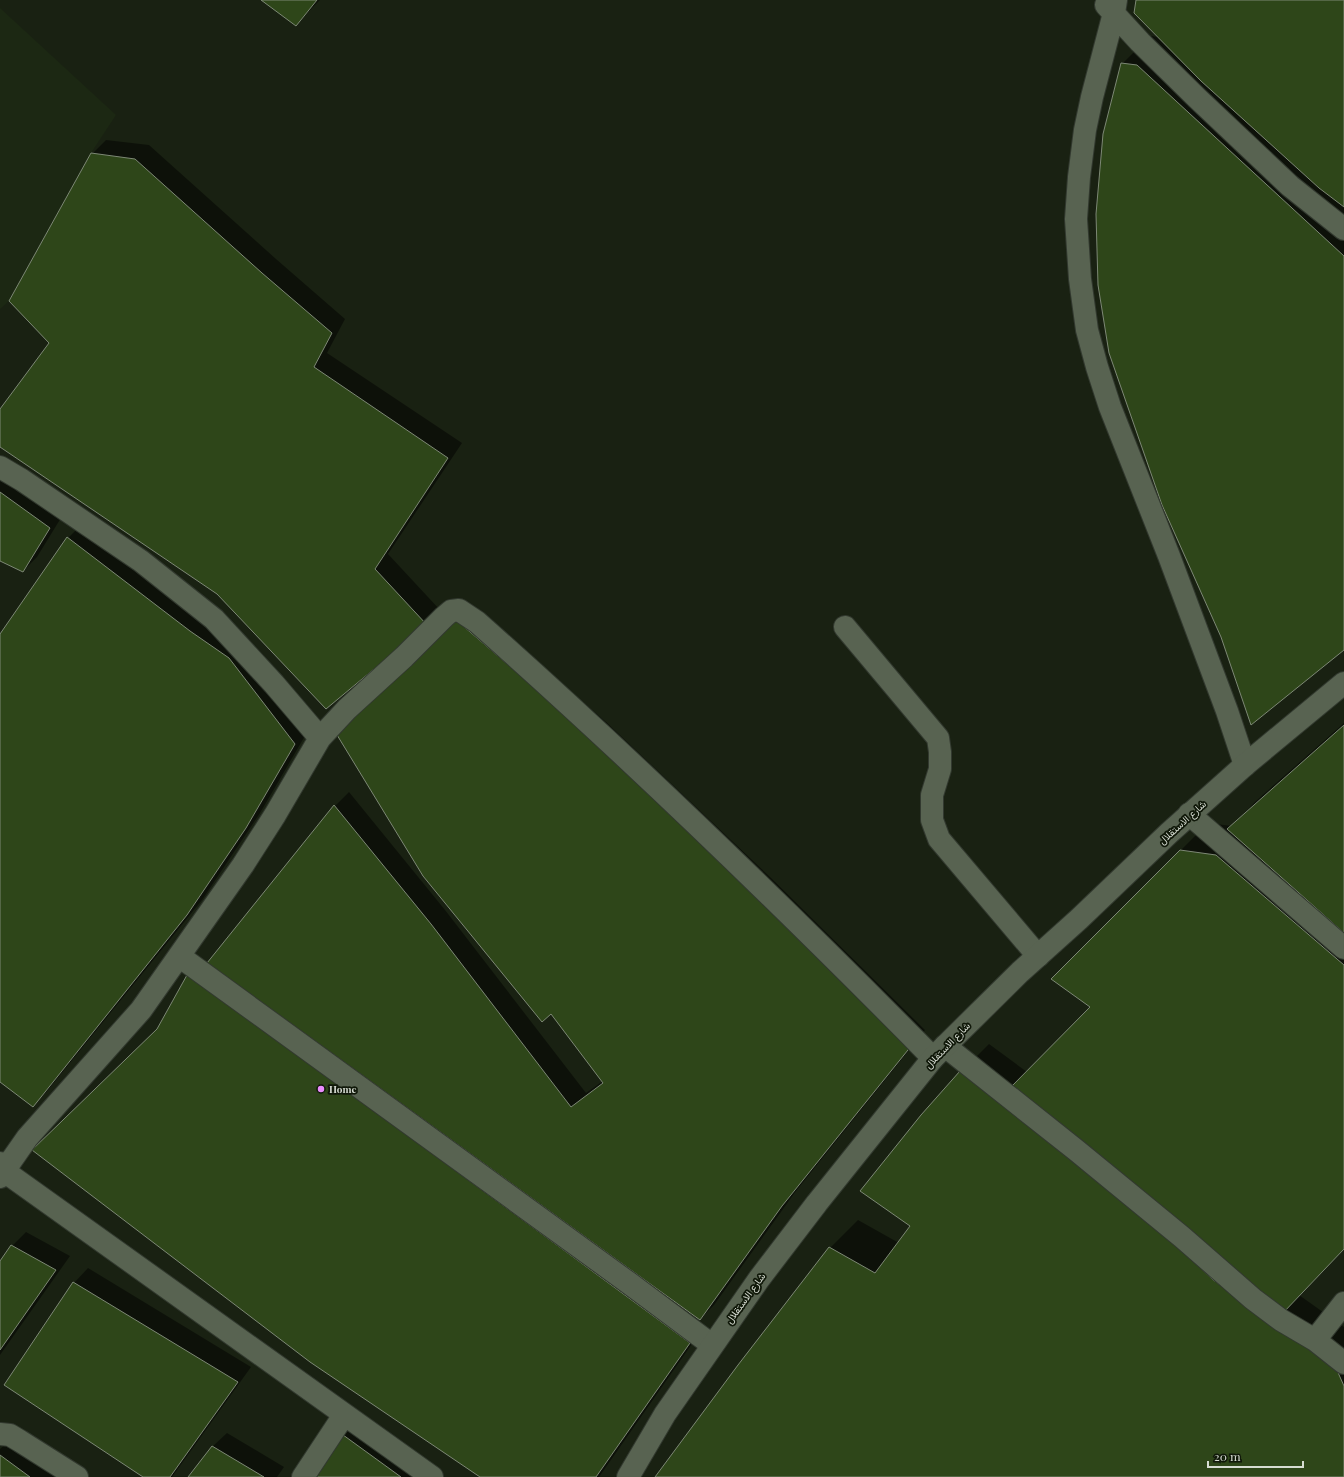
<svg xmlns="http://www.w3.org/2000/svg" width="1344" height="1477" viewBox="0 0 1344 1477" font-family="'Playfair Display',Vazirmatn,serif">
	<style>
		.built { fill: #1c2813 }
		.shadow { fill: #0007 }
		.building { fill: #2e4619; stroke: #7d8875 }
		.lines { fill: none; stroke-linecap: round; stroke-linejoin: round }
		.minor-casing { stroke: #32392f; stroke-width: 24 }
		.tertiary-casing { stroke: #32392f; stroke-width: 24 }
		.minor { stroke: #586351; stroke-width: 22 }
		.tertiary { stroke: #586351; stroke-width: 22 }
		.poi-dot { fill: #ea8dfc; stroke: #101809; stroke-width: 1.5 }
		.labels { text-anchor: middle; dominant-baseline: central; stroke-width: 3.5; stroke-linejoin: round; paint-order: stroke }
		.street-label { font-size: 10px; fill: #d6dcd2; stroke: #101809 }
		.poi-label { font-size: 10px; font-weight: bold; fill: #d6dcd2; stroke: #101809; text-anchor: start }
	</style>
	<rect width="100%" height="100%" fill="#192112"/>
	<path class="built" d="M0 8 116 115 91 153 9 301 0 309Z"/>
	<path class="shadow" d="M263 0H320L295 25Z
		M1137 0H1344V648L1122 64 1150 36 1159 37Z
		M106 140 149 145 276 259 345 319 327 353 462 443 388 554 441 611 427 625 217 593 0 446V410L50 343 92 154Z
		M0 469 64 513 37 557 23 571 0 560Z
		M82 524 204 617 309 729 260 813 202 900 47 1091 32 1106 0 1080V635L68 538Z
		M470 605 606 722 770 877 925 1030 796 1191 714 1305 700 1319 209 963 335 806 349 792 445 910 586 1093 603 1081 335 730Z
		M1344 723V1249L1299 1295 1344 1327V1477H656L830 1248 858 1220 899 1243 912 1226 961 1072 989 1044 1027 1072 1092 1007 1053 978 1208 823 1232 826 1256 801Z
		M188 976 703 1328 599 1477H481L158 1029Z
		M26 1232 70 1256 0 1355V1262L12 1246Z
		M88 1268 251 1367 172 1477H145L74 1283Z
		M354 1419 435 1477H312Z
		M227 1433 284 1467 277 1477H189L212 1447Z
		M11 1439 64 1477H0V1449Z"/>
	<path class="building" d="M261 0H317L296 26Z
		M1136 0H1344V207L1319 188 1201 81 1134 13Z
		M1121 63 1137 65 1344 256V650L1251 725 1221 637 1162 505 1109 353 1098 285 1096 214 1103 134Z
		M91 153 135 159 262 273 332 333 314 367 448 458 375 569 427 625 326 709 217 594 0 447V409L49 343 9 301Z
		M0 492 50 528 23 572 0 561Z
		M67 537 190 631 229 658 295 744 246 828 187 915 33 1107 0 1082V634Z
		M455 619 591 736 912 1045 782 1206 700 1320 207 963 334 805 431 924 571 1107 603 1083 551 1014 542 1022 423 876 334 730Z
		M1344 725V933L1227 829Z
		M1180 850 1216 855 1344 965V1249L1282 1314 1011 1087 1090 1007 1051 979Z
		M187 975 402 1131 690 1343 596 1477H480L310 1362 32 1150 157 1029Z
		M960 1071 1154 1222 1212 1279 1336 1368 1344 1386V1477H655L738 1365 829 1247 875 1273 910 1226 860 1191 921 1115Z
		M11 1245 56 1270 0 1350V1261Z
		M73 1282 238 1382 170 1477H143L4 1385Z
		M339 1432 401 1477H311Z
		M212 1446 264 1477H188Z
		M0 1455 30 1477H0Z"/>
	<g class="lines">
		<g class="minor-casing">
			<path id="minor" d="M1116 0 1114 13 1092 97 1085 130 1079 177 1076 219 1080 279 1087 330 1097 367 1110 407 1169 556 1227 711 1245 765
				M1106 5 1140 42 1197 98 1290 186 1344 229
				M0 467 22 480 141 561 214 619 274 684 320 738
				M845 627 938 738 940 752V769L932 795V820L939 839 1038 956
				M1189 814 1344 948
				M179 956 629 1283 712 1345
				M945 1046 1076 1150 1182 1237 1253 1299 1281 1320 1315 1340 1344 1363
				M0 1163 4 1171 27 1138 141 1010 243 865 275 815 320 738 347 709 404 657 444 617 451 611 459 610 477 622C634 761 785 908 933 1058
				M0 1177 4 1171 432 1477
				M1315 1340 1344 1303
				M0 1434 10 1435 20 1441 77 1477
				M303 1477 344 1415"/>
		</g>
		<g class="tertiary-casing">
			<path id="tertiary" d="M628 1477 665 1414 759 1279 817 1203 933 1058 1020 972 1079 919 1169 833 1245 765 1344 683"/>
		</g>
		<use href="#minor" class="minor"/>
		<use href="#tertiary" class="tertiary"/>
	</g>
	<circle class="poi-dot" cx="321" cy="1089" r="4"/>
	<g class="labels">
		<g class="street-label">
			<text transform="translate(1182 822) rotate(-42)">شارع الاستقلال</text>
			<text transform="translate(947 1045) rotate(-46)">شارع الاستقلال</text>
			<text transform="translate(745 1298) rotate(-54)">شارع الاستقلال</text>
		</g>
		<g class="poi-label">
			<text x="329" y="1089">Home</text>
		</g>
	</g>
	<path d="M1208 1461v6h95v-6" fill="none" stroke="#d6dcd2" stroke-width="2"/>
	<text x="1214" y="1461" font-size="12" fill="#d6dcd2" stroke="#101809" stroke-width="3" paint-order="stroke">20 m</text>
</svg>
